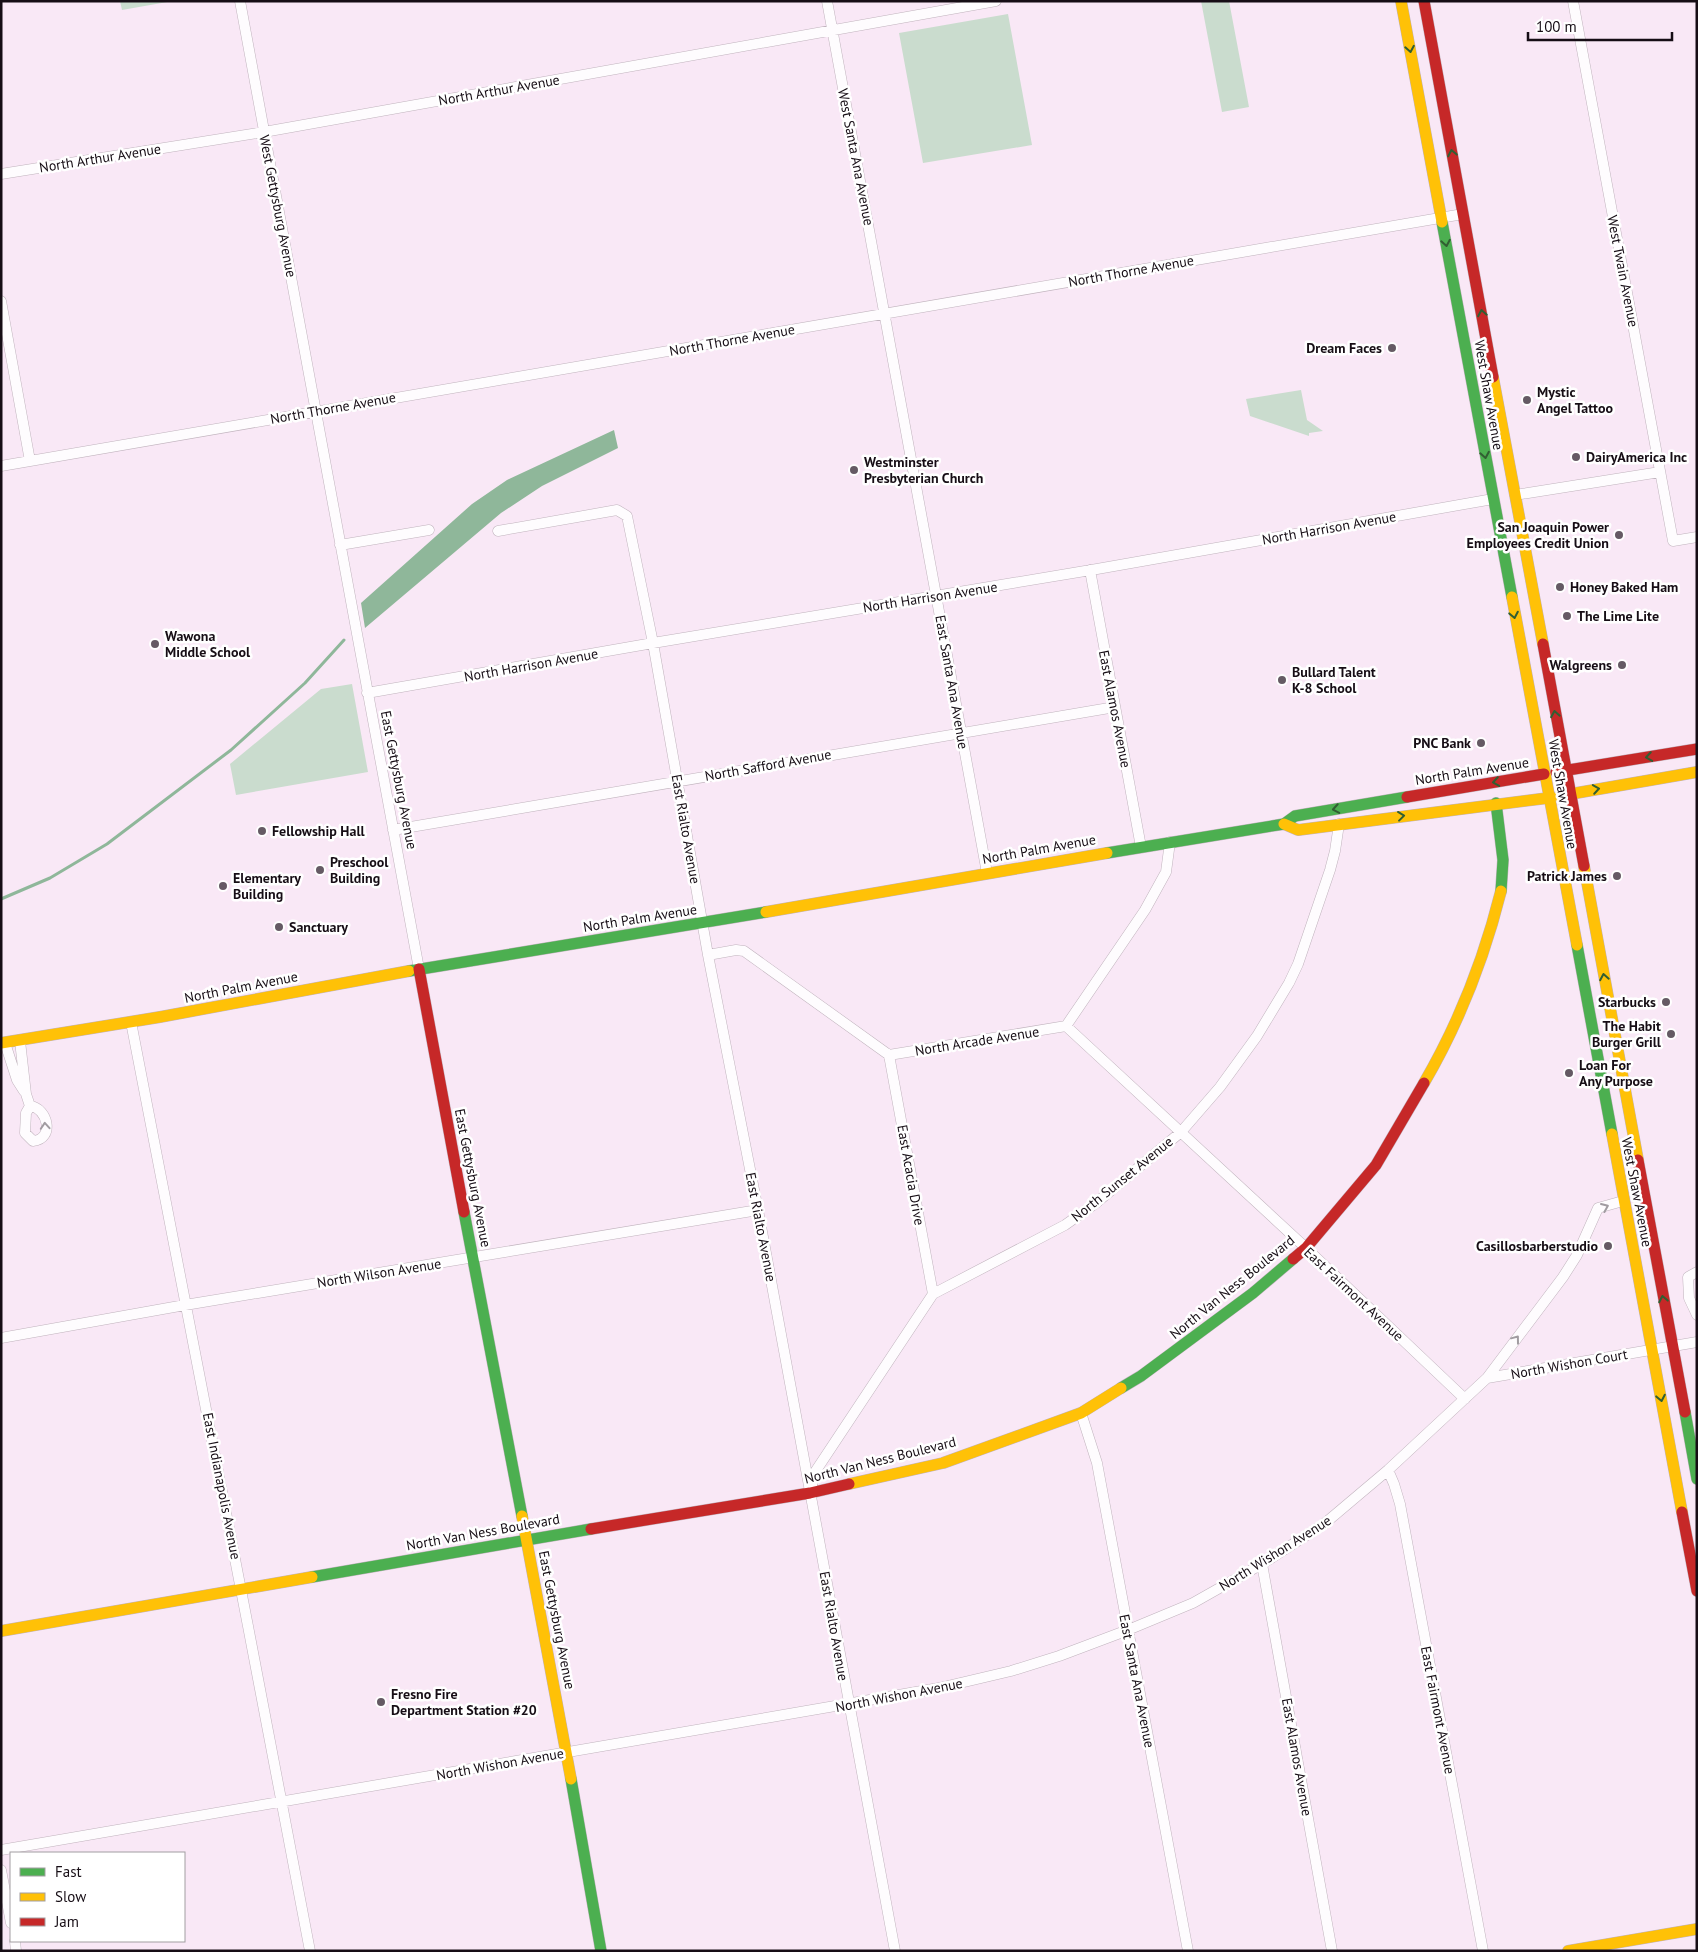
<svg xmlns="http://www.w3.org/2000/svg" width="1698" height="1952" viewBox="0 0 1698 1952" font-family="'PT Sans',sans-serif">
	<style>
		.green { fill: #cadcce }
		.water { fill: #8fb79a }
		.lines { fill: none; stroke-linecap: round; stroke-linejoin: round }
		.stream { stroke: #8fb79a; stroke-width: 3 }
		.street-casing { stroke: #c0b3bd; stroke-width: 11 }
		.fast-casing { stroke: #c0b3bd; stroke-width: 12 }
		.slow-casing { stroke: #c0b3bd; stroke-width: 12 }
		.jam-casing { stroke: #c0b3bd; stroke-width: 12 }
		.street { stroke: #fefcfe; stroke-width: 10 }
		.fast { stroke: #4caf50; stroke-width: 11 }
		.slow { stroke: #ffc107; stroke-width: 11 }
		.jam { stroke: #c62828; stroke-width: 11 }
		.oneway { stroke: #315e32 }
		.oneway2 { stroke: #a19ca1 }
		.poi-dot { fill: #655a64; stroke: #fff; stroke-width: 2 }
		.labels { text-anchor: middle; dominant-baseline: central; stroke-width: 5; stroke-linejoin: round; paint-order: stroke }
		.street-label { font-size: 14px; fill: #160d15; stroke: #fff }
		.poi-label { font-size: 14px; font-weight: bold; fill: #160d15; stroke: #fff; text-anchor: start }
	</style>
	<rect width="100%" height="100%" fill="#f9e8f6"/>
	<path class="green" d="M120 1H173L122 10Z
		M1201 1H1229L1249 107 1222 112Z
		M1008 14 1032 145 923 163 899 33Z
		M1301 390 1307 420 1323 431 1309 433V436L1250 416 1246 399Z
		M352 684 368 772 236 795 230 764 321 689Z"/>
	<path class="water" d="M614 430 618 448 542 486 501 513 365 628 361 603 472 504 507 480Z"/>
	<g class="lines">
		<path class="stream" d="M1 899 50 878 107 844 231 750 305 683 344 640"/>
		<g class="street-casing">
			<path id="street" d="M240 1 419 969
				M827 1 987 873
				M1573 1 1673 541 1697 537
				M1 174 264 132 996 1
				M1 301 30 461
				M1 466 1463 214
				M1515 495 1660 472
				M498 531 617 510 627 516 653 643 708 955 758 1210 895 1951
				M340 545 429 530
				M1090 570 1141 847
				M367 693 653 643 1097 569 1493 499
				M393 830 1115 707
				M708 955 736 950 744 951 889 1055 1066 1026 1145 910 1166 872 1170 842
				M131 1022C190 1332 252 1641 310 1951
				M1066 1026 1306 1248 1465 1399
				M20 1041 26 1094 30 1106 26 1113 25 1133 33 1141C55 1139 48 1108 30 1106
				M5 1043 17 1080 24 1091
				M889 1055 933 1294
				M1697 1272 1688 1277 1689 1298 1697 1315
				M1 1338 185 1305 758 1210
				M1487 1378 1697 1342
				M1081 1413 1097 1463 1188 1951
				M1388 1470 1394 1484 1400 1504 1483 1951
				M811 1490 815 1472 933 1294 1065 1225 1096 1203 1181 1132 1220 1087 1257 1036 1289 983 1298 964 1330 870 1335 851 1339 824
				M1262 1564 1332 1951
				M1 1850 939 1688 1011 1671 1059 1656 1128 1630 1193 1603 1262 1564 1324 1524 1388 1470 1487 1378 1563 1277 1577 1255 1598 1208 1623 1201
				M1 1870 11 1923
				M15 1941 16 1951"/>
		</g>
		<g class="fast-casing">
			<path id="fast" d="M1442 222 1512 597
				M1496 803 1503 860 1501 891
				M1107 853 1284 824 1295 816 1407 797
				M1577 945 1612 1134
				M409 971 766 912
				M464 1212 522 1516
				M1121 1388 1141 1376 1253 1293 1293 1259
				M1685 1412 1697 1479
				M312 1577 591 1529
				M571 1779 601 1951"/>
		</g>
		<g class="slow-casing">
			<path id="slow" d="M1401 1 1442 222
				M1493 377 1543 644
				M1512 597 1577 945
				M1559 796 1697 772
				M1284 824 1298 830 1548 798
				M1584 866 1638 1160
				M766 912 1107 853
				M1 1043 160 1017 409 971
				M1424 1083C1459 1023 1484 959 1501 891
				M1612 1134 1682 1512
				M849 1484 943 1463 1081 1413 1121 1388
				M522 1516 571 1779
				M1 1631 312 1577
				M1568 1951 1697 1929"/>
		</g>
		<g class="jam-casing">
			<path id="jam" d="M1424 1 1493 377
				M1543 644 1584 866
				M1556 772 1697 749
				M1407 797 1544 774
				M419 969 464 1212
				M1638 1160 1685 1412
				M1293 1259 1306 1248 1376 1165 1424 1083
				M1682 1512 1697 1591
				M591 1529 810 1493 849 1484"/>
		</g>
		<use href="#street" class="street"/>
		<use href="#fast" class="fast"/>
		<use href="#slow" class="slow"/>
		<use href="#jam" class="jam"/>
	</g>
	<defs><path id="oneway-chevron" d="M-2-3.5L2.5 0L-2 3.5" fill="none" stroke-width="1.6" stroke-linecap="round" stroke-linejoin="round" transform="scale(1.25)"/></defs>
	<g class="oneway">
		<use href="#oneway-chevron" transform="translate(1410 49) rotate(80)"/>
		<use href="#oneway-chevron" transform="translate(1452 153) rotate(-101)"/>
		<use href="#oneway-chevron" transform="translate(1446 243) rotate(80)"/>
		<use href="#oneway-chevron" transform="translate(1482 313) rotate(-100)"/>
		<use href="#oneway-chevron" transform="translate(1485 455) rotate(80)"/>
		<use href="#oneway-chevron" transform="translate(1514 615) rotate(79)"/>
		<use href="#oneway-chevron" transform="translate(1555 714) rotate(-100)"/>
		<use href="#oneway-chevron" transform="translate(1649 757) rotate(171)"/>
		<use href="#oneway-chevron" transform="translate(1496 782) rotate(171)"/>
		<use href="#oneway-chevron" transform="translate(1596 789) rotate(-9)"/>
		<use href="#oneway-chevron" transform="translate(1336 809) rotate(170)"/>
		<use href="#oneway-chevron" transform="translate(1401 816) rotate(-7)"/>
		<use href="#oneway-chevron" transform="translate(1604 977) rotate(-100)"/>
		<use href="#oneway-chevron" transform="translate(1663 1299) rotate(-101)"/>
		<use href="#oneway-chevron" transform="translate(1661 1398) rotate(79)"/>
	</g>
	<g class="oneway2">
		<use href="#oneway-chevron" transform="translate(45 1126) rotate(-94)"/>
		<use href="#oneway-chevron" transform="translate(1605 1207) rotate(-23)"/>
		<use href="#oneway-chevron" transform="translate(1516 1339) rotate(-53)"/>
	</g>
	<g class="poi-dot">
		<circle cx="1392" cy="348" r="5"/>
		<circle cx="1527" cy="400" r="5"/>
		<circle cx="1576" cy="457" r="5"/>
		<circle cx="854" cy="470" r="5"/>
		<circle cx="1619" cy="535" r="5"/>
		<circle cx="1560" cy="587" r="5"/>
		<circle cx="1567" cy="616" r="5"/>
		<circle cx="155" cy="644" r="5"/>
		<circle cx="1622" cy="665" r="5"/>
		<circle cx="1282" cy="680" r="5"/>
		<circle cx="1481" cy="743" r="5"/>
		<circle cx="262" cy="831" r="5"/>
		<circle cx="320" cy="870" r="5"/>
		<circle cx="1617" cy="876" r="5"/>
		<circle cx="223" cy="886" r="5"/>
		<circle cx="279" cy="927" r="5"/>
		<circle cx="1666" cy="1002" r="5"/>
		<circle cx="1671" cy="1034" r="5"/>
		<circle cx="1569" cy="1073" r="5"/>
		<circle cx="1608" cy="1246" r="5"/>
		<circle cx="381" cy="1702" r="5"/>
	</g>
	<g class="labels">
		<g class="street-label">
			<text transform="translate(499 90) rotate(-10)">North Arthur Avenue</text>
			<text transform="translate(856 157) rotate(79)">West Santa Ana Avenue</text>
			<text transform="translate(100 158) rotate(-9)">North Arthur Avenue</text>
			<text transform="translate(278 206) rotate(79)">West Gettysburg Avenue</text>
			<text transform="translate(1131 271) rotate(-10)">North Thorne Avenue</text>
			<text transform="translate(1623 271) rotate(79)">West Twain Avenue</text>
			<text transform="translate(732 340) rotate(-10)">North Thorne Avenue</text>
			<text transform="translate(1489 395) rotate(80)">West Shaw Avenue</text>
			<text transform="translate(333 408) rotate(-10)">North Thorne Avenue</text>
			<text transform="translate(1329 528) rotate(-10)">North Harrison Avenue</text>
			<text transform="translate(930 597) rotate(-9)">North Harrison Avenue</text>
			<text transform="translate(531 665) rotate(-10)">North Harrison Avenue</text>
			<text transform="translate(952 682) rotate(80)">East Santa Ana Avenue</text>
			<text transform="translate(1115 709) rotate(79)">East Alamos Avenue</text>
			<text transform="translate(768 765) rotate(-10)">North Safford Avenue</text>
			<text transform="translate(1472 771) rotate(-9)">North Palm Avenue</text>
			<text transform="translate(399 780) rotate(79)">East Gettysburg Avenue</text>
			<text transform="translate(1563 794) rotate(80)">West Shaw Avenue</text>
			<text transform="translate(686 829) rotate(80)">East Rialto Avenue</text>
			<text transform="translate(1039 849) rotate(-10)">North Palm Avenue</text>
			<text transform="translate(640 918) rotate(-9)">North Palm Avenue</text>
			<text transform="translate(241 987) rotate(-11)">North Palm Avenue</text>
			<text transform="translate(977 1041) rotate(-9)">North Arcade Avenue</text>
			<text transform="translate(911 1175) rotate(80)">East Acacia Drive</text>
			<text transform="translate(473 1178) rotate(79)">East Gettysburg Avenue</text>
			<text transform="translate(1122 1179) rotate(-39)">North Sunset Avenue</text>
			<text transform="translate(1637 1192) rotate(79)">West Shaw Avenue</text>
			<text transform="translate(761 1227) rotate(79)">East Rialto Avenue</text>
			<text transform="translate(379 1273) rotate(-9)">North Wilson Avenue</text>
			<text transform="translate(1232 1287) rotate(-39)">North Van Ness Boulevard</text>
			<text transform="translate(1354 1294) rotate(43)">East Fairmont Avenue</text>
			<text transform="translate(1569 1364) rotate(-10)">North Wishon Court</text>
			<text transform="translate(880 1460) rotate(-14)">North Van Ness Boulevard</text>
			<text transform="translate(222 1486) rotate(79)">East Indianapolis Avenue</text>
			<text transform="translate(483 1532) rotate(-10)">North Van Ness Boulevard</text>
			<text transform="translate(1275 1553) rotate(-32)">North Wishon Avenue</text>
			<text transform="translate(557 1620) rotate(79)">East Gettysburg Avenue</text>
			<text transform="translate(834 1626) rotate(80)">East Rialto Avenue</text>
			<text transform="translate(1137 1681) rotate(79)">East Santa Ana Avenue</text>
			<text transform="translate(899 1695) rotate(-11)">North Wishon Avenue</text>
			<text transform="translate(1438 1710) rotate(79)">East Fairmont Avenue</text>
			<text transform="translate(1297 1757) rotate(80)">East Alamos Avenue</text>
			<text transform="translate(500 1764) rotate(-10)">North Wishon Avenue</text>
		</g>
		<g class="poi-label">
			<text x="1382" y="348" text-anchor="end">Dream Faces</text>
			<text x="1537" y="392">Mystic<tspan x="1537" dy="16">Angel Tattoo</tspan></text>
			<text x="1586" y="457">DairyAmerica Inc</text>
			<text x="864" y="462">Westminster<tspan x="864" dy="16">Presbyterian Church</tspan></text>
			<text x="1609" y="527" text-anchor="end">San Joaquin Power<tspan x="1609" dy="16">Employees Credit Union</tspan></text>
			<text x="1570" y="587">Honey Baked Ham</text>
			<text x="1577" y="616">The Lime Lite</text>
			<text x="165" y="636">Wawona<tspan x="165" dy="16">Middle School</tspan></text>
			<text x="1612" y="665" text-anchor="end">Walgreens</text>
			<text x="1292" y="672">Bullard Talent<tspan x="1292" dy="16">K-8 School</tspan></text>
			<text x="1471" y="743" text-anchor="end">PNC Bank</text>
			<text x="272" y="831">Fellowship Hall</text>
			<text x="330" y="862">Preschool<tspan x="330" dy="16">Building</tspan></text>
			<text x="1607" y="876" text-anchor="end">Patrick James</text>
			<text x="233" y="878">Elementary<tspan x="233" dy="16">Building</tspan></text>
			<text x="289" y="927">Sanctuary</text>
			<text x="1656" y="1002" text-anchor="end">Starbucks</text>
			<text x="1661" y="1026" text-anchor="end">The Habit<tspan x="1661" dy="16">Burger Grill</tspan></text>
			<text x="1579" y="1065">Loan For<tspan x="1579" dy="16">Any Purpose</tspan></text>
			<text x="1598" y="1246" text-anchor="end">Casillosbarberstudio</text>
			<text x="391" y="1694">Fresno Fire<tspan x="391" dy="16">Department Station #20</tspan></text>
		</g>
	</g>
	<rect width="1698" height="1952" fill="none" stroke="#160d15" stroke-width="5"/>
	<rect x="10" y="1852" width="175" height="90" fill="#ffffff" stroke="#a29ea1"/>
	<rect x="20" y="1868" width="25" height="8" fill="#4caf50" stroke="#a29ea1"/>
	<text x="55" y="1877" font-size="15" fill="#160d15">Fast</text>
	<rect x="20" y="1893" width="25" height="8" fill="#ffc107" stroke="#a29ea1"/>
	<text x="55" y="1902" font-size="15" fill="#160d15">Slow</text>
	<rect x="20" y="1918" width="25" height="8" fill="#c62828" stroke="#a29ea1"/>
	<text x="55" y="1927" font-size="15" fill="#160d15">Jam</text>
	<path d="M1528 32v8h144v-8" fill="none" stroke="#160d15" stroke-width="2.5"/>
	<text x="1536" y="32" font-size="15" fill="#160d15" stroke="#ffffff" stroke-width="4" paint-order="stroke">100 m</text>
</svg>
